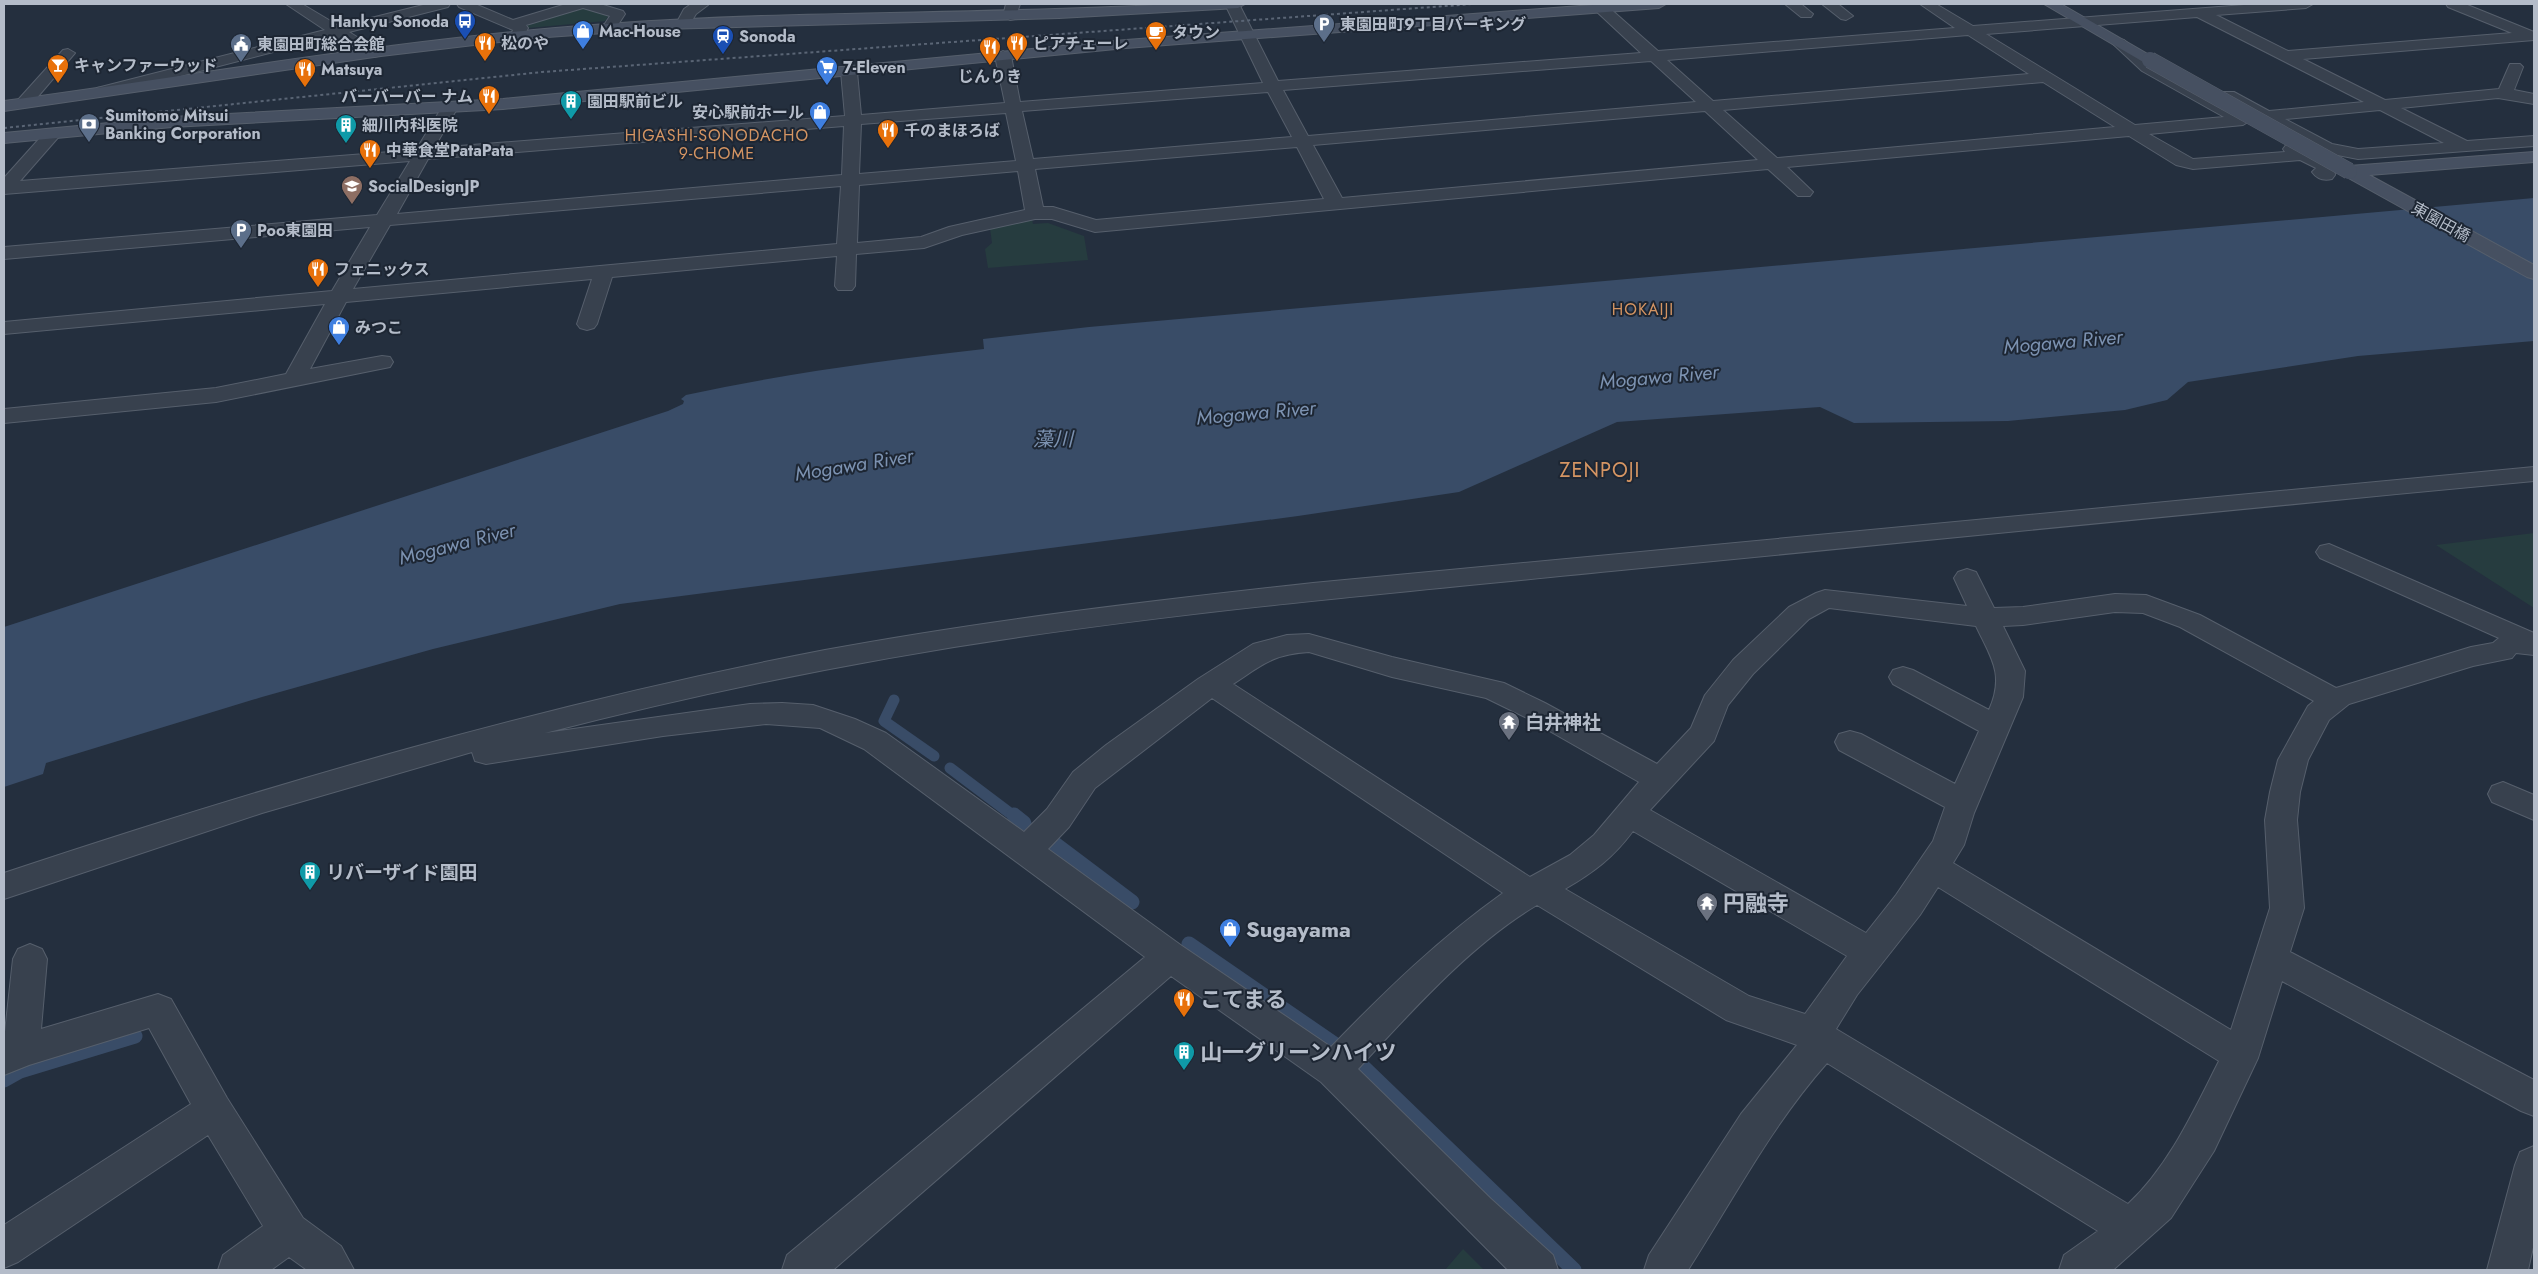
<svg xmlns="http://www.w3.org/2000/svg" width="2538" height="1274" viewBox="0 0 2538 1274" font-family="Jost,'Noto Sans JP',sans-serif">
	<style>
		.green { fill: #263c3f }
		.water { fill: #394c67 }
		.lines { fill: none; stroke-linecap: round; stroke-linejoin: round }
		.stream-far1 { stroke: #394c67; stroke-width: 11 }
		.stream { stroke: #394c67; stroke-width: 15 }
		.street-casing { stroke: #565f6c; stroke-width: 2 }
		.secondary-casing { stroke: #565f6c; stroke-width: 2 }
		.street { fill: #38414e; fill-rule: evenodd }
		.secondary { fill: #465061; fill-rule: evenodd }
		.rail { stroke: #5a6575; stroke-width: 2; stroke-dasharray: 3 3; stroke-linecap: butt }
		.secondary-bridge-casing { stroke: #565f6c; stroke-width: 17; stroke-linecap: butt }
		.secondary-bridge { stroke: #465061; stroke-width: 16 }
		.labels { text-anchor: middle; dominant-baseline: central; stroke-width: 4; stroke-linejoin: round; paint-order: stroke }
		.far-poi-label { font-size: 16px; font-weight: bold; fill: #b4bcc9; stroke: #1d2633; text-anchor: start }
		.far-neighbourhood-label { font-size: 16px; letter-spacing: 1px; fill: #d59563; stroke: #1d2633 }
		.far-street-label { font-size: 16px; fill: #b4bcc9; stroke: #1d2633 }
		.poi-label { font-size: 19px; font-weight: bold; fill: #b4bcc9; stroke: #1d2633; text-anchor: start }
		.water-label { font-size: 20px; font-style: italic; fill: #7c92b1; stroke: #1d2633 }
		.neighbourhood-label { font-size: 20px; letter-spacing: 1px; fill: #d59563; stroke: #1d2633 }
		.near-poi-label { font-size: 22px; font-weight: bold; fill: #b4bcc9; stroke: #1d2633; text-anchor: start }
	</style>
	<rect width="100%" height="100%" fill="#242f3e"/>
	<path class="green" d="M582 5 609 15 605 21 528 28 523 23Z
		M1032 219 1033 224 1048 223 1084 236 1088 260 988 268 985 249 992 243 990 228Z
		M2534 533V608L2436 545Z
		M1463 1249 1484 1270H1445Z"/>
	<path class="water" d="M2534 198V341L2358 356 2188 382 2167 400 2125 410 2008 421 1854 423 1820 407 1617 422 1459 492 1298 516 620 604 433 649 262 697 46 763 43 774 4 787V627L668 411 683 404 684 401 681 399 686 395C784 374 884 360 984 349L983 339 1089 327Z"/>
	<g class="lines">
		<path class="stream-far1" d="M894 700 884 721 934 756
			M950 768 1015 817"/>
		<path class="stream" d="M1014 815 1024 823
			M1051 841 1132 902
			M1189 944 1340 1048
			M1357 1061 1574 1270
			M4 1080 20 1071 135 1036"/>
		<g class="street-casing">
			<path id="street" d="M286 4H302L339 26 427 4H450L448 7 349 32 378 50 380 53 378 56 373 57 335 36 103 96 95 91 97 88 325 30Z
				M457 4H475L513 20 566 4H600L623 11 625 14 614 31 609 32 602 28 610 16 583 8 526 25 528 28 523 38 518 39 511 35 513 30 459 7Z
				M691 4 708 5 696 14 688 27H678L676 24 684 9Z
				M1006 4H1020L1015 19 1010 20 1003 16Z
				M1225 4H1239L1278 81 1641 53 1596 11 1594 8 1596 5H1606L1658 51 1955 28 1920 4H1936L1973 26 2257 4H2313L2306 8 2216 15 2288 51 2512 33 2448 7 2446 4H2465L2534 32V40L2303 59 2385 100 2499 89 2510 64H2520L2523 67 2514 90 2534 94V104L2498 98 2401 108 2467 141 2534 136V146L2358 159 2327 153 2315 154 2334 166 2335 175 2332 179C2324 181 2317 179 2312 172L2316 168 2300 160 2193 169 2176 165 2129 136 1787 167 1813 192 1810 196H1798L1768 169 1095 232 1052 219H1035L962 235 924 248 856 254 855 286 852 290H838L835 286 837 256 612 277 597 324 594 328 587 330 580 328 577 324 592 279 346 302 310 369 382 356 390 357 393 362 390 367 216 402 4 423V409L216 388 286 374 325 304 4 334V322L332 291 370 227 4 259V247L377 215 410 161 4 194V178L48 129H60L62 133 20 181 416 150 444 104 450 102 458 107 434 148 845 116 841 72 849 67 857 72 861 115 1005 103 995 56 1003 51 1011 56 1020 102 1263 83ZM2197 17 2364 102 2269 111 2234 92H2222L2220 95 2222 98 2308 145H2286L2283 149 2285 152 2193 159 2149 134 2243 125 2251 120 2249 117 2152 65 2124 40 2119 39 2112 43 2142 71 2224 117 2135 125 1986 34ZM1968 35 2029 74 1713 101 1667 60ZM1651 61 1696 102 1308 136 1283 90ZM2043 82 2115 127 1777 158 1723 110ZM1268 92 1292 137 1033 159 1022 111ZM2380 110 2444 143 2358 149 2332 144 2285 119ZM1705 111 1758 160 1342 198 1313 145ZM1006 113 1016 161 859 174 861 124ZM844 126 842 175 397 214 428 159ZM1297 147 1324 199 1096 220 1053 207H1043L1035 169ZM1018 171 1025 210 949 227 921 237 857 243 859 185ZM841 186 837 244 353 289 390 225Z
				M1785 4H1801L1813 14 1811 17H1801Z
				M1822 4H1838L1853 16 1846 20 1841 19Z
				M68 49 75 53 29 107H17L15 104 17 101 63 50Z
				M2534 467V481C2226 510 1918 541 1611 571 1413 591 1216 608 1019 637 860 660 701 693 545 733L750 704 782 703 813 705 855 719 886 733 1024 832 1047 809 1073 772 1106 745 1198 679 1253 644 1287 635 1309 634 1392 657 1504 683 1545 703 1657 764 1691 728 1705 695 1733 660 1789 607 1816 593 1825 590 1967 606 1954 578 1958 572 1967 569 1976 572 1994 608 2023 607 2115 594 2146 595 2200 615 2336 688 2471 647 2493 643 2499 638 2320 558 2316 552 2320 546 2329 544 2534 633V655L2516 653 2512 658 2473 666 2349 704 2329 720 2308 760 2300 792 2297 820 2304 908 2290 952 2534 1080V1116L2521 1111 2282 981 2258 1058 2214 1151 2171 1218 2113 1270H2059L2064 1255 2098 1231 1827 1063C1771 1126 1733 1200 1688 1270H1644L1649 1255 1741 1114 1797 1045 1726 1020 1537 905C1472 943 1409 1014 1358 1069L1491 1199 1553 1255 1558 1270H1508L1321 1082 1171 976 833 1270H782L787 1255 1145 957 864 749 820 728 766 724 663 736 486 764 475 761 472 752 262 813 4 899V873C274 783 545 704 825 650 987 620 1150 601 1313 583ZM1829 608 1976 626C1991 658 2005 674 1989 710L1913 670 1903 667 1893 670 1889 677 1893 684 1979 731 1955 784 1861 734 1850 731 1839 734 1835 742 1839 750 1945 807 1933 841 1896 895 1866 933 1650 810 1714 741 1728 705 1753 674 1809 619ZM2115 612 2143 613 2180 627 2314 701 2308 706 2278 760 2270 792 2265 820 2270 908 2231 1030 1953 863 1964 845 1974 813 2023 697 2025 671 2003 626 2023 625ZM1309 652 1392 677 1486 698 1525 717 1639 782 1594 835 1570 855 1530 877 1233 684C1262 665 1273 654 1309 652ZM1212 698 1503 893C1440 938 1385 991 1331 1047L1182 946 1048 849 1069 827 1095 788ZM1633 831 1847 956 1805 1014 1749 996 1565 889C1594 872 1613 858 1633 831ZM1938 887 2219 1061C2194 1110 2169 1166 2128 1204L1836 1029 1857 995 1920 915Z
				M2503 782 2534 795V820L2492 802 2488 794 2492 786Z
				M30 944 42 949 47 959 41 1029 158 994 171 999 227 1098 303 1218 341 1246 354 1270H307L289 1257 271 1270H218L223 1255 263 1226 208 1135 18 1262 4 1268V1225L191 1104 149 1028 29 1065 4 1075V1041L13 959 18 949Z
				M2534 1146V1243L2528 1270H2487L2515 1165 2520 1152Z"/>
		</g>
		<g class="secondary-casing">
			<path id="secondary" d="M1174 4H1245L1238 8 1059 18 662 29 533 38 381 56 4 111V101C205 74 405 38 607 24 796 10 985 15 1174 4Z
				M1606 4H1666L1659 8 1126 48 503 109 172 127 4 143V133L172 117 503 99 1126 40Z
				M2044 4H2061L2158 60 2155 63H2145Z
				M2534 152V162L2369 175 2534 265V279L2527 277 2343 175 2340 171 2343 167 2349 166Z"/>
		</g>
		<use href="#street" class="street"/>
		<use href="#secondary" class="secondary"/>
		<path class="rail" d="M4 128 542 72 1473 4"/>
		<g class="secondary-bridge-casing">
			<path id="secondary-bridge" d="M2150 60 2349 171"/>
		</g>
		<use href="#secondary-bridge" class="secondary-bridge"/>
	</g>
	<defs>
		<g id="bus-pin" transform="scale(1.125)"><path d="M0 17L-7.5 6A9.5 9.5 0 1 1 7.5 6Z" fill="#1a4fb4" stroke="#1d2633"/><path d="M-5-6H5V4H4V6H2V4H-2V6H-4V4H-5ZM-3.5-4V0h7V-4ZM-3.5 1.2v1.5H-2V1.2ZM2 1.2v1.5H3.5V1.2Z" fill="#fff"/></g>
		<g id="parking-pin" transform="scale(1.125)"><path d="M0 17L-7.5 6A9.5 9.5 0 1 1 7.5 6Z" fill="#5c6f8a" stroke="#1d2633"/><path d="M-3.5-5.5H1a3.5 3.5 0 0 1 0 7H-1V5.5H-3.5ZM-1-3.4V-.6H.8a1.4 1.4 0 0 0 0-2.8Z" fill="#fff"/></g>
		<g id="shop-pin" transform="scale(1.125)"><path d="M0 17L-7.5 6A9.5 9.5 0 1 1 7.5 6Z" fill="#3f7fe0" stroke="#1d2633"/><path d="M-5-2.5h2.3a2.7 3.5 0 0 1 5.4 0H5L5.5 6h-11ZM-1.5-2.5h3a1.5 2.3 0 0 0-3 0Z" fill="#fff"/></g>
		<g id="cafe-pin" transform="scale(1.125)"><path d="M0 17L-7.5 6A9.5 9.5 0 1 1 7.5 6Z" fill="#e8710a" stroke="#1d2633"/><path d="M-5.5-4.5H6V0H3Q3 3.5 0 3.5H-2.5Q-5.5 3.5-5.5 0ZM3-3.2v2h1.7v-2ZM-6 4.5H4V6H-6Z" fill="#fff"/></g>
		<g id="station-pin" transform="scale(1.125)"><path d="M0 17L-7.5 6A9.5 9.5 0 1 1 7.5 6Z" fill="#1a4fb4" stroke="#1d2633"/><path d="M-3-6H3Q5-6 5-4V2Q5 4 3 4L4.5 6H3L1.5 4h-3L-3 6H-4.5L-3 4Q-5 4-5 2V-4Q-5-6-3-6ZM-3.5-4v3h7v-3ZM-3.5 1v1.5H-2V1ZM2 1v1.5H3.5V1Z" fill="#fff"/></g>
		<g id="restaurant-pin" transform="scale(1.125)"><path d="M0 17L-7.5 6A9.5 9.5 0 1 1 7.5 6Z" fill="#e8710a" stroke="#1d2633"/><path d="M-5-6h1v4h1v-4h1v4h1v-4h1v5L-1.5 .5V6h-2V.5L-5-1ZM5-6V6H3V1.5H1.5Q1.5-4 5-6Z" fill="#fff"/></g>
		<g id="civic-pin" transform="scale(1.125)"><path d="M0 17L-7.5 6A9.5 9.5 0 1 1 7.5 6Z" fill="#5c6f8a" stroke="#1d2633"/><path d="M-.6-6.5H3V-4.5H.6V-3L4-1V1h2V6H-6V1h2V-1L-.6-3ZM-1.2 2.5V6h2.4V2.5Z" fill="#fff"/></g>
		<g id="bar-pin" transform="scale(1.125)"><path d="M0 17L-7.5 6A9.5 9.5 0 1 1 7.5 6Z" fill="#e8710a" stroke="#1d2633"/><path d="M-6-5H6L.8 .8V4.5H3.5V6h-7V4.5H-.8V.8Z" fill="#fff"/></g>
		<g id="supermarket-pin" transform="scale(1.125)"><path d="M0 17L-7.5 6A9.5 9.5 0 1 1 7.5 6Z" fill="#3f7fe0" stroke="#1d2633"/><path d="M-6-5.5h2.5l.6 2H6L4.5 2H-2.5L-4.4-4H-6ZM-1.5 3.2a1.3 1.3 0 1 0 .1 0ZM3 3.2a1.3 1.3 0 1 0 .1 0Z" fill="#fff"/></g>
		<g id="building-pin" transform="scale(1.125)"><path d="M0 17L-7.5 6A9.5 9.5 0 1 1 7.5 6Z" fill="#0f9aa8" stroke="#1d2633"/><path d="M-4-6H4V6H1V3H-1V6H-4ZM-2.5-4.3h1.7v1.8h-1.7ZM.8-4.3h1.7v1.8H.8ZM-2.5-1h1.7V.8h-1.7ZM.8-1h1.7V.8H.8Z" fill="#fff"/></g>
		<g id="bank-pin" transform="scale(1.125)"><path d="M0 17L-7.5 6A9.5 9.5 0 1 1 7.5 6Z" fill="#5c6f8a" stroke="#1d2633"/><path d="M-6-4H6V4H-6ZM0-2.3a2.3 2.3 0 1 0 0 4.6a2.3 2.3 0 1 0 0-4.6Z" fill="#fff"/></g>
		<g id="school-pin" transform="scale(1.125)"><path d="M0 17L-7.5 6A9.5 9.5 0 1 1 7.5 6Z" fill="#8d6e63" stroke="#1d2633"/><path d="M0-5L7-2L0 1L-7-2ZM-4 1L0 2.5L4 1V4Q0 6-4 4Z" fill="#fff"/></g>
		<g id="temple-pin" transform="scale(1.125)"><path d="M0 17L-7.5 6A9.5 9.5 0 1 1 7.5 6Z" fill="#6b7280" stroke="#1d2633"/><path d="M0-6L5-2H3V0L6.5 2.5H4V6H1.5V3h-3V6H-4V2.5H-6.5L-3 0V-2H-5Z" fill="#fff"/></g>
	</defs>
	<g fill-rule="evenodd">
		<use href="#bus-pin" x="465" y="21"/>
		<use href="#parking-pin" x="1324" y="24"/>
		<use href="#shop-pin" x="583" y="31"/>
		<use href="#cafe-pin" x="1156" y="32"/>
		<use href="#station-pin" x="723" y="36"/>
		<use href="#restaurant-pin" x="485" y="43"/>
		<use href="#restaurant-pin" x="1017" y="43"/>
		<use href="#civic-pin" x="241" y="44"/>
		<use href="#restaurant-pin" x="990" y="47"/>
		<use href="#bar-pin" x="58" y="65"/>
		<use href="#supermarket-pin" x="827" y="67"/>
		<use href="#restaurant-pin" x="305" y="69"/>
		<use href="#restaurant-pin" x="489" y="96"/>
		<use href="#building-pin" x="571" y="101"/>
		<use href="#shop-pin" x="820" y="112"/>
		<use href="#bank-pin" x="89" y="124"/>
		<use href="#building-pin" x="346" y="125"/>
		<use href="#restaurant-pin" x="888" y="130"/>
		<use href="#restaurant-pin" x="370" y="150"/>
		<use href="#school-pin" x="352" y="186"/>
		<use href="#parking-pin" x="241" y="230"/>
		<use href="#restaurant-pin" x="318" y="269"/>
		<use href="#shop-pin" x="339" y="327"/>
		<use href="#temple-pin" x="1509" y="722"/>
		<use href="#building-pin" x="310" y="872"/>
		<use href="#temple-pin" x="1707" y="903"/>
		<use href="#shop-pin" x="1230" y="929"/>
		<use href="#restaurant-pin" x="1184" y="999"/>
		<use href="#building-pin" x="1184" y="1052"/>
	</g>
	<g class="labels">
		<g class="far-poi-label">
			<text x="449" y="21" text-anchor="end">Hankyu Sonoda</text>
			<text x="1340" y="24">東園田町9丁目パーキング</text>
			<text x="599" y="31">Mac-House</text>
			<text x="1172" y="32">タウン</text>
			<text x="739" y="36">Sonoda</text>
			<text x="501" y="43">松のや</text>
			<text x="1033" y="43">ピアチェーレ</text>
			<text x="257" y="44">東園田町総合会館</text>
			<text x="74" y="65">キャンファーウッド</text>
			<text x="843" y="67">7-Eleven</text>
			<text x="321" y="69">Matsuya</text>
			<text x="990" y="76" text-anchor="middle">じんりき</text>
			<text x="473" y="96" text-anchor="end">バーバーバー ナム</text>
			<text x="587" y="101">園田駅前ビル</text>
			<text x="804" y="112" text-anchor="end">安心駅前ホール</text>
			<text x="105" y="115">Sumitomo Mitsui<tspan x="105" dy="18">Banking Corporation</tspan></text>
			<text x="362" y="125">細川内科医院</text>
			<text x="904" y="130">千のまほろば</text>
			<text x="386" y="150">中華食堂PataPata</text>
			<text x="368" y="186">SocialDesignJP</text>
			<text x="257" y="230">Poo東園田</text>
			<text x="334" y="269">フェニックス</text>
			<text x="355" y="327">みつこ</text>
		</g>
		<g class="far-neighbourhood-label">
			<text x="717" y="135">HIGASHI-SONODACHO<tspan x="717" dy="18">9-CHOME</tspan></text>
			<text x="1643" y="309">HOKAIJI</text>
		</g>
		<g class="far-street-label">
			<text transform="translate(2441 222) rotate(29)">東園田橋</text>
		</g>
		<g class="poi-label">
			<text x="1525" y="722">白井神社</text>
			<text x="326" y="872">リバーザイド園田</text>
		</g>
		<g class="water-label">
			<text transform="translate(2063 342) rotate(-5)">Mogawa River</text>
			<text transform="translate(1659 377) rotate(-5)">Mogawa River</text>
			<text transform="translate(1256 413) rotate(-5)">Mogawa River</text>
			<text x="1053" y="439">藻川</text>
			<text transform="translate(854 465) rotate(-9)">Mogawa River</text>
			<text transform="translate(457 544) rotate(-14)">Mogawa River</text>
		</g>
		<g class="neighbourhood-label">
			<text x="1600" y="470">ZENPOJI</text>
		</g>
		<g class="near-poi-label">
			<text x="1723" y="903">円融寺</text>
			<text x="1246" y="929">Sugayama</text>
			<text x="1200" y="999">こてまる</text>
			<text x="1200" y="1052">山一グリーンハイツ</text>
		</g>
	</g>
	<rect width="2538" height="1274" fill="none" stroke="#b4bcc9" stroke-width="10"/>
</svg>
